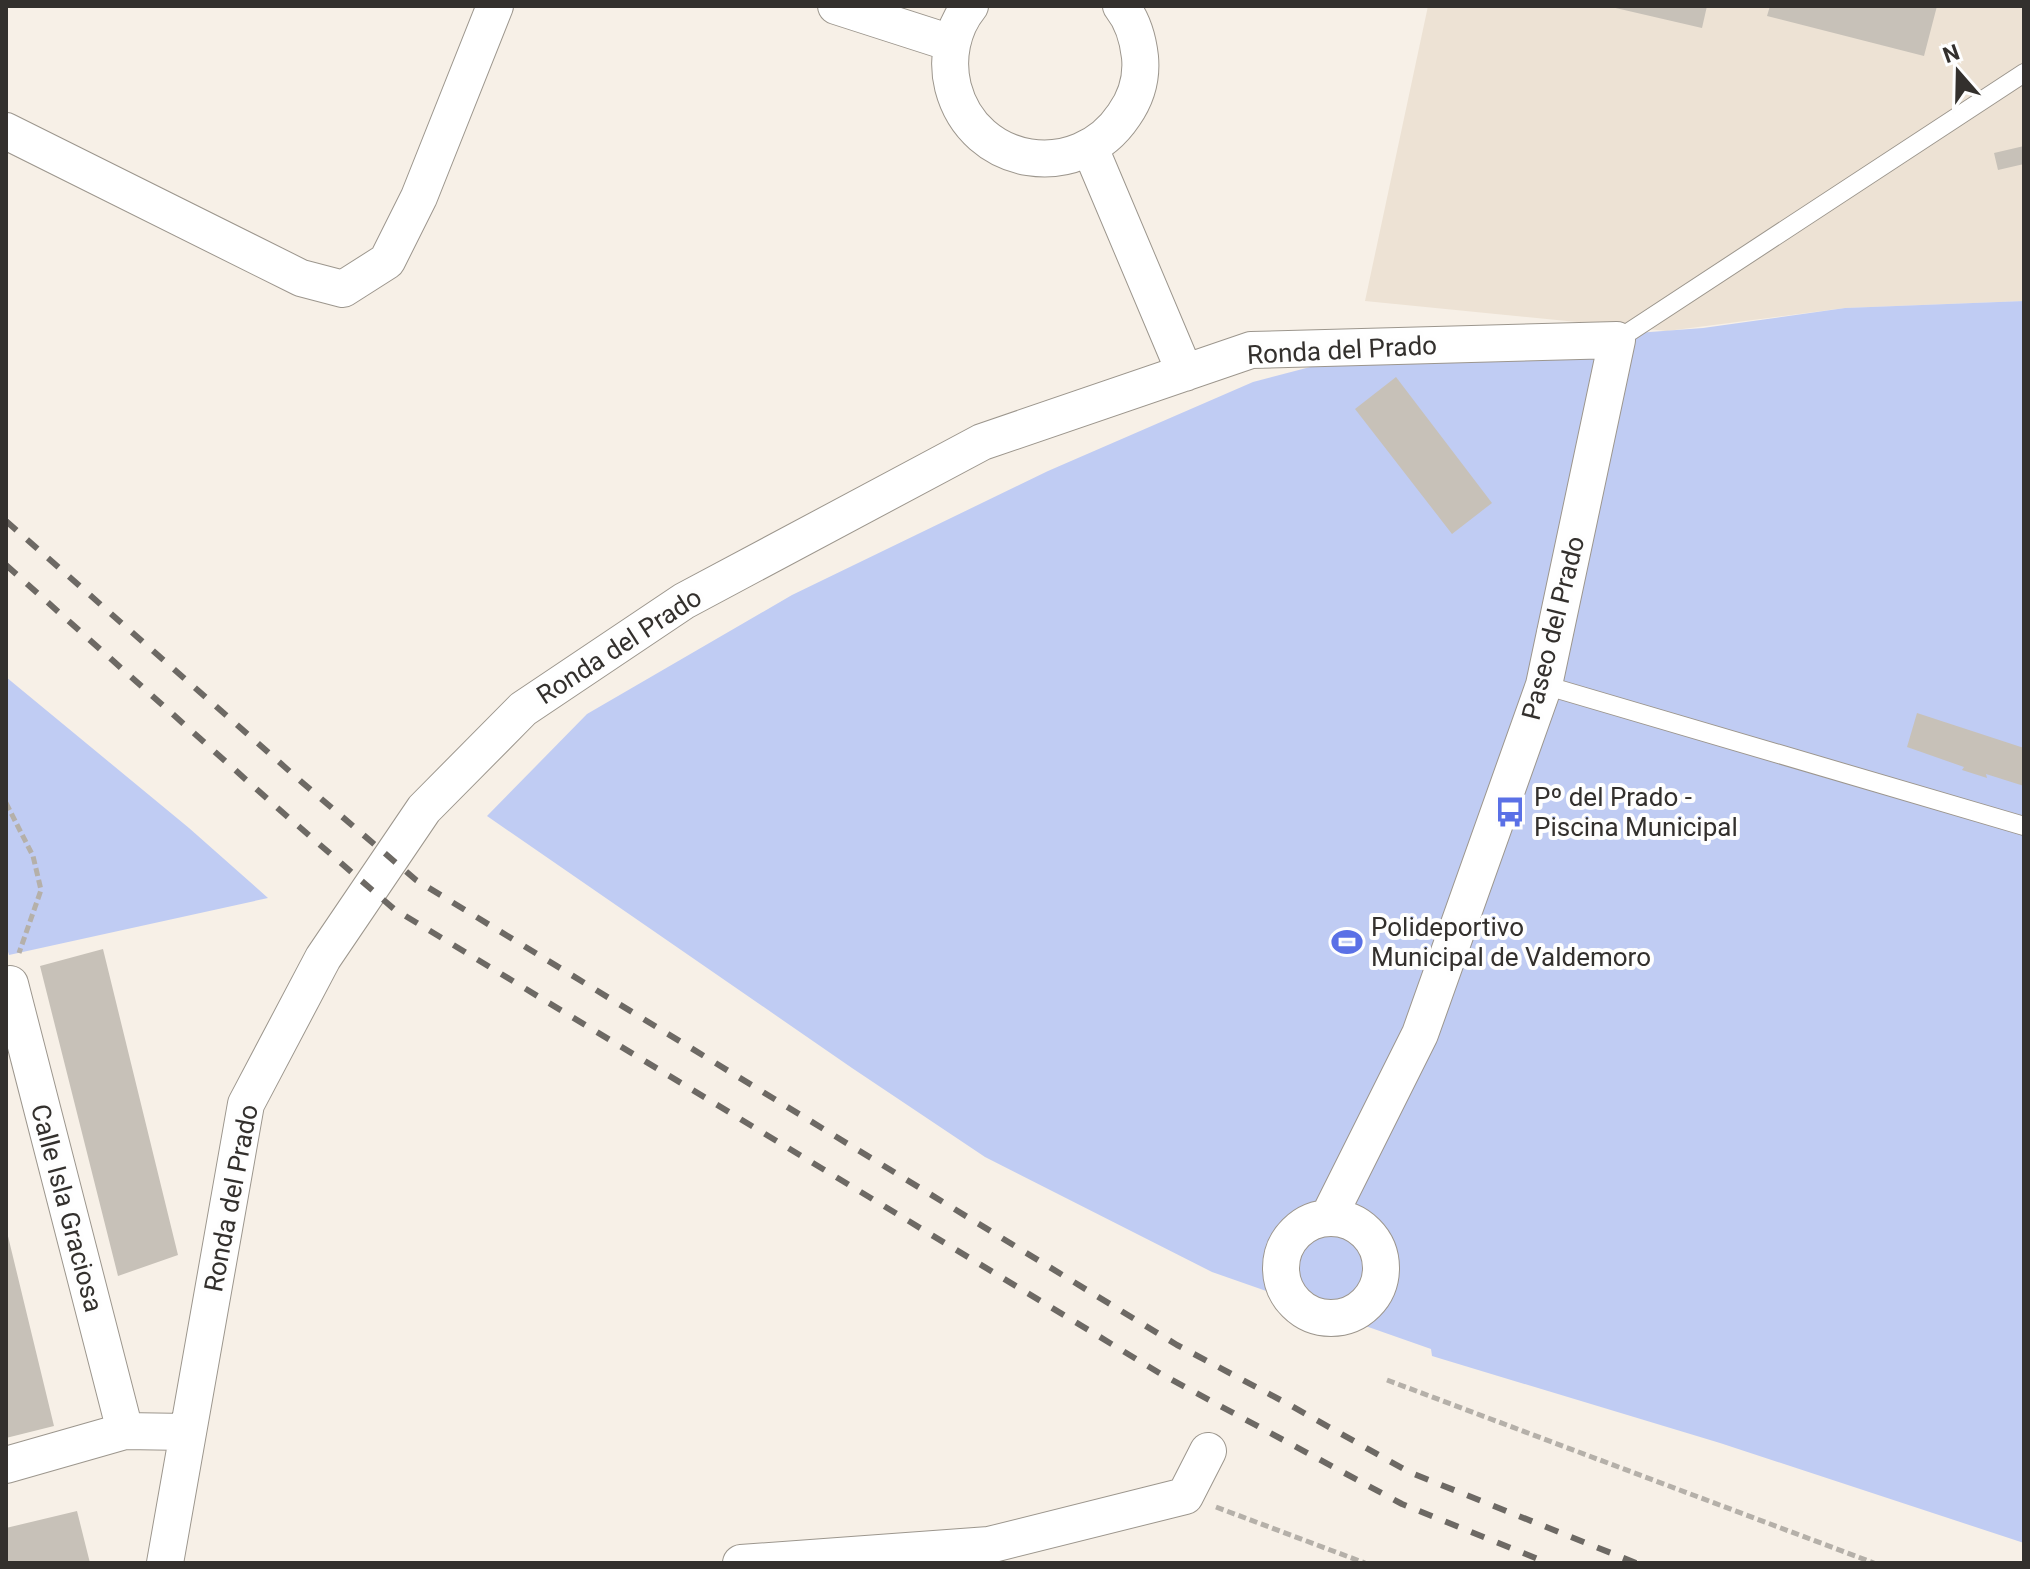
<svg xmlns="http://www.w3.org/2000/svg" width="2030" height="1569" viewBox="0 0 2030 1569" font-family="Roboto,sans-serif">
	<style>
		.built { fill: #ede2d4 }
		.green { fill: #c0ccf3 }
		.building { fill: #c7c1b8 }
		.lines { fill: none; stroke-linecap: round; stroke-linejoin: round }
		.service-casing { stroke: #9c968d; stroke-width: 20 }
		.minor-casing { stroke: #9c968d; stroke-width: 38 }
		.path { stroke: #b5b0a9; stroke-width: 5; stroke-dasharray: 8 4; stroke-linecap: butt }
		.service { stroke: #fff; stroke-width: 18 }
		.minor { stroke: #fff; stroke-width: 36 }
		.rail { stroke: #6d6964; stroke-width: 6; stroke-dasharray: 14 14; stroke-linecap: butt }
		.labels { text-anchor: middle; dominant-baseline: central; stroke-width: 8; stroke-linejoin: round; paint-order: stroke }
		.street-label { font-size: 26px; fill: #33302d; stroke: #fefefe }
		.poi-label { font-size: 26px; fill: #33302d; stroke: #fefefe; text-anchor: start }
	</style>
	<rect width="100%" height="100%" fill="#f7f0e7"/>
	<path class="built" d="M1428 6H2024V301L1845 308 1667 331 1365 301Z"/>
	<path class="green" d="M2024 301V1543L1720 1443 1432 1356 1431 1349 1212 1272 985 1157 852 1068 487 816 587 714 792 595 1048 471 1253 382 1360 354 1703 328 1845 308Z
		M6 677 189 828 268 898 9 955 6 945Z"/>
	<path class="building" d="M1607 6H1707L1702 28Z
		M1770 6H1937L1924 56 1767 16Z
		M2024 146V164L1998 170 1994 153Z
		M1396 377 1492 503 1452 534 1355 409Z
		M1917 713 2024 748V786L1986 774 1987 778 1962 770 1964 767 1907 747Z
		M103 949 178 1255 118 1276 40 966Z
		M6 1228 54 1426 6 1438Z
		M77 1511 90 1563H6V1528Z"/>
	<g class="lines">
		<g class="service-casing">
			<path id="service" d="M1617 340 2024 73
				M1544 685 2024 826"/>
		</g>
		<g class="minor-casing">
			<path id="minor" d="M836 6 951 43
				M970 6C952 28 946 59 953 87 974 168 1078 184 1124 115 1136 98 1142 78 1140 57 1138 39 1133 21 1121 6
				M6 131 301 278 343 289 387 261 419 197 495 6
				M1090 148 1185 373
				M6 985 10 984 125 1431
				M1281 1268a50 50 0 1 1 100 0a50 50 0 1 1-100 0Z
				M6 1465 125 1431 187 1432
				M165 1563 246 1104 323 958 424 809 523 709 684 601 982 442 1251 350 1617 340 1544 685 1420 1034 1329 1216
				M741 1563 989 1545 1185 1496 1208 1451"/>
		</g>
		<path class="path" d="M6 803 33 856 41 890 19 953
			M1387 1380 1874 1563
			M1216 1507 1365 1563"/>
		<use href="#service" class="service"/>
		<use href="#minor" class="minor"/>
		<path class="rail" d="M6 521 304 784 416 880 1177 1345 1288 1404 1409 1472 1636 1563
			M6 565 281 811 394 909 1161 1374 1402 1504 1548 1563"/>
	</g>
	<defs>
		<g id="bus-bare" transform="scale(2.4)"><path d="M-5-6H5V4H4V6H2V4H-2V6H-4V4H-5ZM-3.5-4V0h7V-4ZM-3.5 1.2v1.5H-2V1.2ZM2 1.2v1.5H3.5V1.2Z" fill="#5a70e6" stroke="#fefefe" stroke-width="2.5" paint-order="stroke"/></g>
		<g id="stadium-bare" transform="scale(2.4)"><path d="M0-5a6.5 5 0 1 0 0 10a6.5 5 0 1 0 0-10ZM-3.5-1.8h7v3.6h-7Z" fill="#5a70e6" stroke="#fefefe" stroke-width="2.5" paint-order="stroke"/></g>
	</defs>
	<g fill-rule="evenodd">
		<use href="#bus-bare" x="1510" y="812"/>
		<use href="#stadium-bare" x="1347" y="942"/>
	</g>
	<g class="labels">
		<g class="street-label">
			<text transform="translate(1342 350) rotate(-3)">Ronda del Prado</text>
			<text transform="translate(1553 628) rotate(-76)">Paseo del Prado</text>
			<text transform="translate(619 646) rotate(-33)">Ronda del Prado</text>
			<text transform="translate(231 1198) rotate(-79)">Ronda del Prado</text>
			<text transform="translate(67 1208) rotate(75)">Calle Isla Graciosa</text>
		</g>
		<g class="poi-label">
			<text x="1534" y="797">Pº del Prado -<tspan x="1534" dy="30">Piscina Municipal</tspan></text>
			<text x="1371" y="927">Polideportivo<tspan x="1371" dy="30">Municipal de Valdemoro</tspan></text>
		</g>
	</g>
	<rect width="2030" height="1569" fill="none" stroke="#33302d" stroke-width="16"/>
	<g transform="translate(1958 72) rotate(340)" stroke="#fefefe" stroke-width="6" paint-order="stroke">
	<path d="M0-6L14 30L0 20L-14 30Z" fill="#33302d"/>
	<text y="-12" font-size="22" font-weight="bold" text-anchor="middle" fill="#33302d">N</text>
	</g>
</svg>
